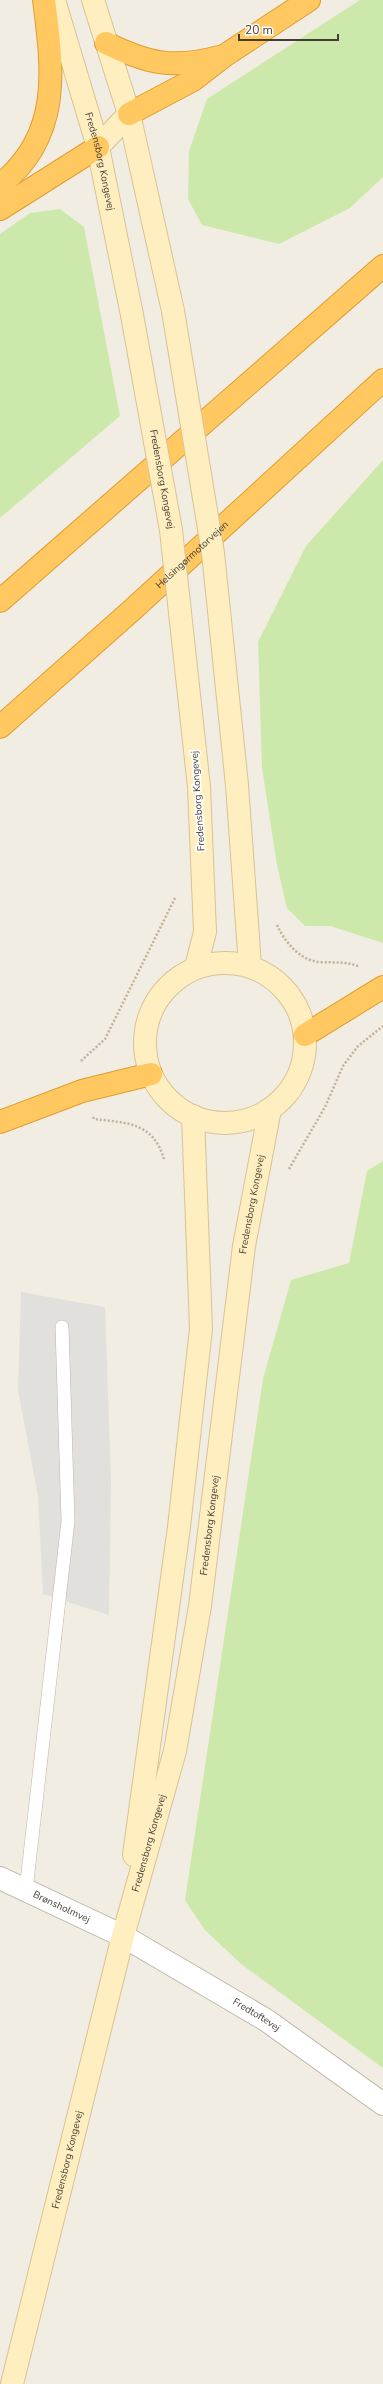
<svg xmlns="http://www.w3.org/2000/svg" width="383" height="2384" viewBox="0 0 383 2384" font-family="'Nunito Sans',sans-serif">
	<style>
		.green { fill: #cde8ab }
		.parking { fill: #e2e0dc }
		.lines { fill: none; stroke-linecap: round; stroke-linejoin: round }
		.lane-casing { stroke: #beb5a6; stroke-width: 14 }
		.street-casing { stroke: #beb5a6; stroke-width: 24 }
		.secondary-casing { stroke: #d7c394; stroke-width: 24 }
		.highway-casing { stroke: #e09c2f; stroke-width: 24 }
		.path { stroke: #c0b097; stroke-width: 2.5; stroke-dasharray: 2 2; stroke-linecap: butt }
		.lane { stroke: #fff; stroke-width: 13 }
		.street { stroke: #fff; stroke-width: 22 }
		.secondary { stroke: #ffefc0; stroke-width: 22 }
		.highway { stroke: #ffc861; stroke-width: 22 }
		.secondary-bridge-casing { stroke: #d7c394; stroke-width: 24; stroke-linecap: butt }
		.secondary-bridge { stroke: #ffefc0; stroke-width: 22 }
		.labels { text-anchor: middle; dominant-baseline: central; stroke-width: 3.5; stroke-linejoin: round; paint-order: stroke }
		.street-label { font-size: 10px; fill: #443d33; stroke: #fff }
	</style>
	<rect width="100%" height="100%" fill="#f2ede3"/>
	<path class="green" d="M360 0H383V177L350 208 279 244 202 225 188 199 189 151 207 99Z
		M60 209 84 227 120 416 0 518V234L30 213Z
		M383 460V943L330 926H305L287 908 277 865 262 768 258 642 306 546Z
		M383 1161V2068L241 1964 204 1929 185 1900 263 1379 291 1280 349 1263 367 1171Z"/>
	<path class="parking" d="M21 1292 105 1307 111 1480 109 1615 43 1594 38 1496 18 1391Z"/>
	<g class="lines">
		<g class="lane-casing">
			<path id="lane" d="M26 1890 68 1521 62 1327"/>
		</g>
		<g class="street-casing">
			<g id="street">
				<path id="s1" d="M0 1878 123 1936 266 2020 383 2104"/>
			</g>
		</g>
		<g class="secondary-casing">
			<g id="secondary">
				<path id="s2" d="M54 0 98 147 132 315"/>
				<path d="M93 0 129 114 173 311"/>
				<path d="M98 147 129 114"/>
				<path d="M237 785 250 966"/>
				<circle cx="225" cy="1043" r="80"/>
				<path d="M196 967 205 932 199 787"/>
				<path d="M134 1855 179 1527 201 1329 193 1116"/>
				<path id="s3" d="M12 2384 123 1936 175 1751 200 1606 244 1246 270 1109"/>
			</g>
		</g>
		<g class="highway-casing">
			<g id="highway">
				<path d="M106 43C148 64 174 69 219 57"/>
				<path d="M129 114 193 80 224 56 309 0"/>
				<path d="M0 185C62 136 53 70 44 0"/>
				<path d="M0 209 98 147"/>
				<path d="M0 601 383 266"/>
				<path id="s4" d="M0 727 131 611 383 380"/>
				<path d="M305 1035 383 987"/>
				<path d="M0 1122 82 1091 151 1074"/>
			</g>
		</g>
		<path class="path" d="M277 925C285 942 300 961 320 962 335 963 347 961 360 967
			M81 1061 105 1039 175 898
			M93 1117 94 1119C127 1123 153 1122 164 1159
			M289 1169 325 1107 343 1066 358 1046 383 1026"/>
		<use href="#lane" class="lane"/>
		<use href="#street" class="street"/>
		<use href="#secondary" class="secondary"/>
		<use href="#highway" class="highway"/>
		<g class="secondary-bridge-casing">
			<g id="secondary-bridge">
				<path d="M173 311 213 553 237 785"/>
				<path id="s5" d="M132 315 171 530 199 787"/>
			</g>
		</g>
		<use href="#secondary-bridge" class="secondary-bridge"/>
	</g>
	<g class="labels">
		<g class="street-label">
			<text stroke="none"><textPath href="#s2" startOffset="168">Fredensborg Kongevej</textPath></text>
			<text stroke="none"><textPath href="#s5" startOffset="167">Fredensborg Kongevej</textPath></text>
			<text stroke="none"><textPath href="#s4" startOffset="258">Helsingørmotorvejen</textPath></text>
			<text transform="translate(198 801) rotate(-94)">Fredensborg Kongevej</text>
			<text stroke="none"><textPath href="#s3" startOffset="1206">Fredensborg Kongevej</textPath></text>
			<text stroke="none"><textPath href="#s3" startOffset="882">Fredensborg Kongevej</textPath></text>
			<text stroke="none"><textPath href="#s3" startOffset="558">Fredensborg Kongevej</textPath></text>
			<text stroke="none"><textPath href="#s1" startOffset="68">Brønsholmvej</textPath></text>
			<text stroke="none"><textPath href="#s1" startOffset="291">Fredtoftevej</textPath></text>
			<text stroke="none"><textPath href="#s3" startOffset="231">Fredensborg Kongevej</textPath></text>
		</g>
	</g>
	<path d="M239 34v6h99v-6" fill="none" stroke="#443d33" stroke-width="2"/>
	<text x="245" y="34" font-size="12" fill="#443d33" stroke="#ffffff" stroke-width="3" paint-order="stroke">20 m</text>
</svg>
